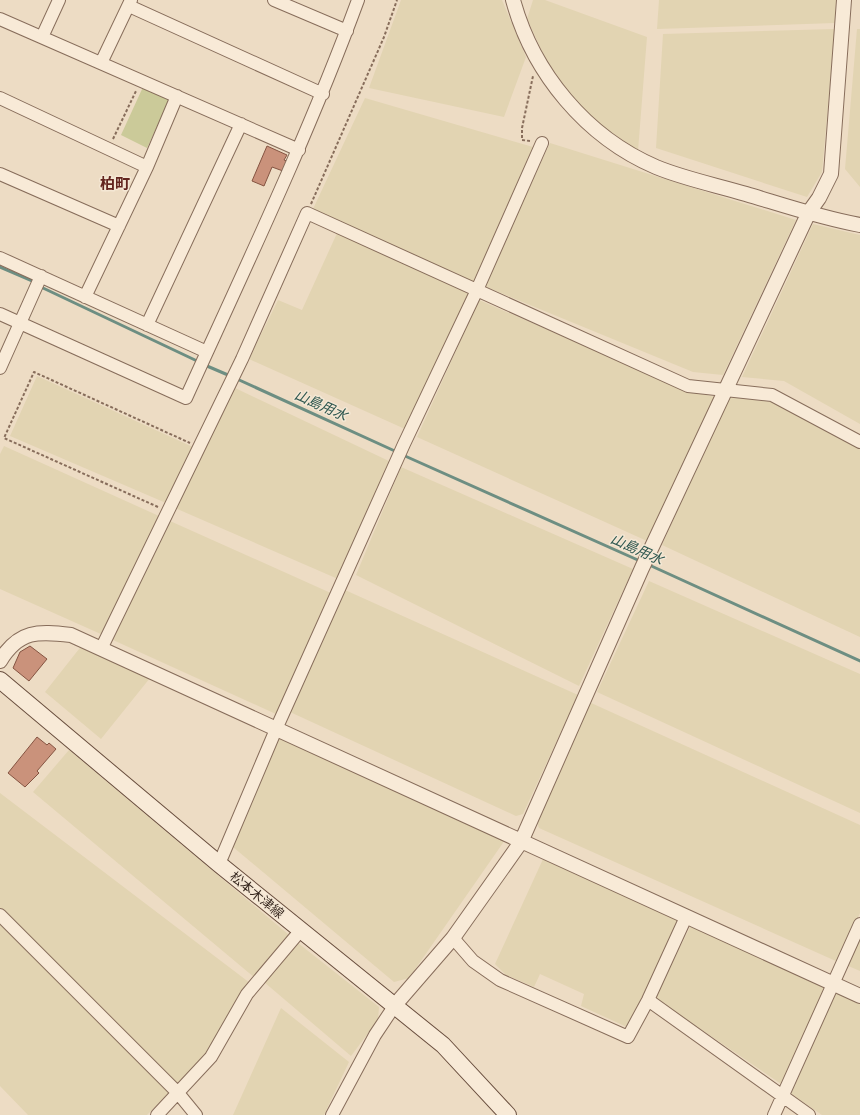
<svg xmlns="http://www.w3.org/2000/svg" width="860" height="1115" viewBox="0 0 860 1115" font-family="'Crimson Pro','Noto Sans JP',serif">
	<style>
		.farmland { fill: #e2d4b2 }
		.green { fill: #cbca99 }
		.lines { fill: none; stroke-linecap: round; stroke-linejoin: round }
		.stream { stroke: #6d8e82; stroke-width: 3 }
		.building { fill: #ca927b; stroke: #855442 }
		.minor-casing { stroke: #876d5b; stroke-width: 14 }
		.tertiary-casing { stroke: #876d5b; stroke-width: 16 }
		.secondary-casing { stroke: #694e3e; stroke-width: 18 }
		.path { stroke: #876d5b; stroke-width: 2; stroke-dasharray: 3 2; stroke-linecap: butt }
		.minor { stroke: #f8ead7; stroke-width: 12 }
		.tertiary { stroke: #f8ead7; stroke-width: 14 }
		.secondary { stroke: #f8ead7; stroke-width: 16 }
		.labels { text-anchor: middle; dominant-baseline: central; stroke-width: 3; stroke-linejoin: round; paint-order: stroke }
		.street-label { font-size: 13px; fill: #37281f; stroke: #f4e7d4 }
		.water-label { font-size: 14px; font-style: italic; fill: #2e574f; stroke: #f4e7d4 }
		.quarter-label { font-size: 15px; font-weight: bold; fill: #63251f; stroke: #f4e7d4 }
	</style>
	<rect width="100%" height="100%" fill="#eddcc4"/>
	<path class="farmland" d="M401 0H502L526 57 504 117 369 88Z
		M533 0H545L647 37 638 151 599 124 573 100 546 60 527 19Z
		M659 0H836L835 23 657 29Z
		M835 29 822 172 807 197 656 148 663 34Z
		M857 29H860V187L845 169Z
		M365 98 533 147 475 284 313 209Z
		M550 143 796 220 723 375 693 372 484 286Z
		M813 224 860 235V424L784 381 742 377Z
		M338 231 470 290 405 429 249 359 278 300 302 310Z
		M479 300 689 391 715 397 647 541 417 437Z
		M37 376 195 448 166 503 10 436Z
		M233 387 391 462 338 579 175 508Z
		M728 397 772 402 860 449V637L662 545Z
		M4 446 159 516 103 635 0 589V454Z
		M401 467 633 569 579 686 356 575Z
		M170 521 333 594 278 715 113 640Z
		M649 581 860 674V813L597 692Z
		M345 590 578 695 523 814 516 816 290 712Z
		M83 644 150 678 101 739 45 692Z
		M589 702 860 825V913L838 962 539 828 535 818Z
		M280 737 505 840 409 978 394 982 233 847Z
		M69 750 289 935 255 978 33 792Z
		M0 793 250 983 236 1001 218 1039 178 1085 0 908Z
		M544 857 679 917 629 1028 581 1006 584 994 540 974 534 987 506 975 495 964Z
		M0 923 170 1092 147 1115H28L0 1086Z
		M692 923 827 985 784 1086 655 998Z
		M860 937V971L846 965Z
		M298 943 379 1007 378 1020 351 1056 264 982Z
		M837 990 860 1000V1115H822L791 1094Z
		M281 1008 349 1062 324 1115H233Z"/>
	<path class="green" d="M143 87 170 99 147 148 121 135Z"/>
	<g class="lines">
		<path class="stream" d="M0 267 32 281
			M43 288 195 360
			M207 366 228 375
			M237 379 397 452
			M405 456 640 561
			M647 564 860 661"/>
	</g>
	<path class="building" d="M267 146 287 155 284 160 287 161 283 171 272 167 264 186 252 181Z
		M30 646 47 659 29 681 13 668 20 652Z
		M37 737 47 745 49 743 56 749 37 771 39 773 25 787 8 773Z"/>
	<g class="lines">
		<g class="minor-casing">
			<path id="minor" d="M274 0 347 31
				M129 6 323 94
				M0 19 299 150
				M42 37 59 0
				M101 63 131 0
				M0 98 147 167
				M0 174 119 226
				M0 258 207 352
				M85 297 147 167 177 96
				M0 314 186 398C246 266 308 136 358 0
				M147 325 241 124
				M0 368 41 276
				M102 647 242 359 307 213 688 386 772 395 860 442
				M219 864 277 727 404 444 477 290 542 143
				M0 915 178 1093 196 1115
				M453 938 473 961 500 980 628 1037 648 1000 686 917
				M648 1000 809 1115
				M157 1115 211 1057 247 994 301 930
				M332 1115 375 1035 395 1005
				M774 1115 860 924"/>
		</g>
		<g class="tertiary-casing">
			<path id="tertiary" d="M513 0C533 73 586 137 656 167 685 179 716 185 746 194 783 205 821 218 860 225
				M0 661C19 630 38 631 71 635L860 996
				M395 1005 453 938 521 842 642 568 809 212 819 198 831 174 844 0"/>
		</g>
		<g class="secondary-casing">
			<path id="secondary" d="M0 680 219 864 443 1045 508 1115"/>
		</g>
		<path class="path" d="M113 139 136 91
			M530 141 522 140V128L533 76
			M311 204 384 37 397 0
			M158 507 4 438 34 372 190 443"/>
		<use href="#minor" class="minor"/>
		<use href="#tertiary" class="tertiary"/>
		<use href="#secondary" class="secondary"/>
	</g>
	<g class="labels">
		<g class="street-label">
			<text transform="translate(257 895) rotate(39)">松本木津線</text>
		</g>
		<g class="water-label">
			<text transform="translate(321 405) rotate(24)">山島用水</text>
			<text transform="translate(637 549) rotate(24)">山島用水</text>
		</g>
		<g class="quarter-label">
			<text x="115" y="184">柏町</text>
		</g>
	</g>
</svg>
